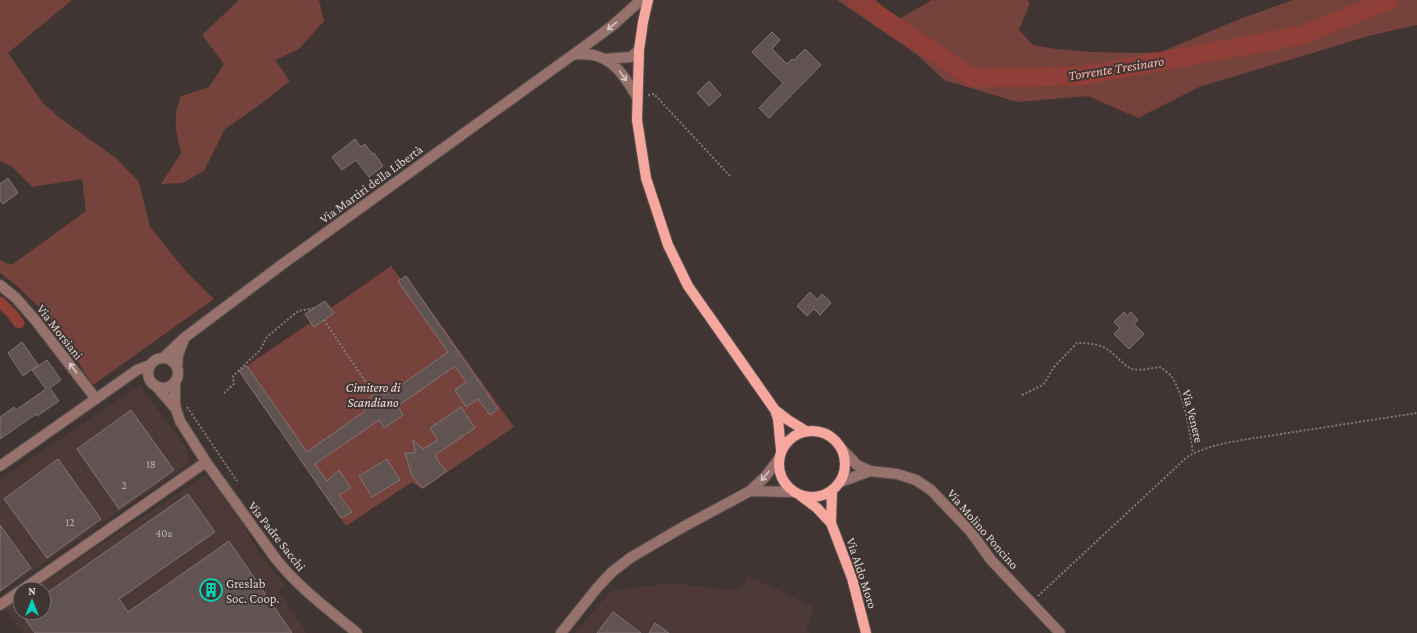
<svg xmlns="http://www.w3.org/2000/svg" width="1417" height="633" viewBox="0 0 1417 633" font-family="'Crimson Pro',serif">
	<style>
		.built { fill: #4d3a37 }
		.green { fill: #76423c }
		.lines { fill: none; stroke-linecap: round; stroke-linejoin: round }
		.canal { stroke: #8f3f37; stroke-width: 11 }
		.river { stroke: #8f3f37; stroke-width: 19 }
		.building { fill: #605351; stroke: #827472 }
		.minor-casing { stroke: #5c5150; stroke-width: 12 }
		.major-casing { stroke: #5c5150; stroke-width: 12 }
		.path { stroke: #827876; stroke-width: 2; stroke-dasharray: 2 2; stroke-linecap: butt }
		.minor { stroke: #97716c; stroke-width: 10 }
		.major { stroke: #f6a89e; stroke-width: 10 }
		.oneway { stroke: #d4c9c8 }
		.labels { text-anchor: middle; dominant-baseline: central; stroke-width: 4; stroke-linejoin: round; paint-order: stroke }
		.number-label { font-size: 11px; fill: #bcb3b2 }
		.street-label { font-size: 13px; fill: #dbd3d2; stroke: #403533 }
		.park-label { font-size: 13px; font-style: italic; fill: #f4dcd8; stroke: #403533 }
		.poi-label { font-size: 13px; fill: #dbd3d2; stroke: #403533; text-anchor: start }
		.water-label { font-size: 14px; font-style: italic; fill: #fbb4ab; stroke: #403533 }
	</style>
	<rect width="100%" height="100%" fill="#403533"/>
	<path class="built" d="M140 386 185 446 190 458 186 466 0 593V479Z
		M206 475 240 520 261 556 285 585 279 591 307 633H23L4 608 20 598V613H44V589H33Z
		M748 576 814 607 806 631 810 633H575L611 591 670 583 738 591Z"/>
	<path class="green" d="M0 0H72L8 53 43 103 60 118 116 158 139 182 150 227 183 268 214 299 93 385 46 314 16 285 0 273V260L8 264H13L86 211 82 179 32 187 11 166 0 161Z
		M239 0H319L324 21 299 49 275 60 290 81 262 103 225 129 204 171 182 183 161 184 181 153C176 130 172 119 181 96L209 87 224 64 202 35Z
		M837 0H876L897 20 932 0H1027L1030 3 1019 30 1033 45 1056 49 1094 52 1138 53 1161 52 1237 20 1293 0H1417V25L1372 35 1199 87 1138 118 1088 96 1017 102 944 80 916 54Z
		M391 266 401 279 406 276 514 427 422 489 412 482 346 526 239 371 310 323 305 314 325 301 331 308Z"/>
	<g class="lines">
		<path class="canal" d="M0 302 12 314 19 323"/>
		<path class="river" d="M856 0 973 78 1081 76 1299 36 1390 0"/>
	</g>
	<path class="building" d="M772 32 780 40 772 49 787 64 792 59 794 60 805 49 821 65 769 118 759 108 783 83 752 52Z
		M709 81 721 95 709 106 697 93Z
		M355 139 361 147 365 144 372 154 374 153 383 166 369 177 356 160 342 170 332 157Z
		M8 178 18 193 3 204 0 200V184Z
		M406 276 498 409 490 415 478 399 466 407 455 390 466 382 455 366 398 406 403 415 384 428 379 420 315 464 327 481 339 470 351 488 339 495 352 512 341 518 239 371 247 366 307 452 365 411 364 408 373 403 369 398 381 390 384 395 393 389 394 390 448 352 398 281Z
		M810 292 817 300 822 294 831 303 820 315 814 309 807 316 797 306Z
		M325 301 334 313 314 327 305 314Z
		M1124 312 1127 316 1131 312 1138 320 1134 324 1144 334 1129 349 1114 334 1120 328 1114 322Z
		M22 342 38 365 23 376 8 353Z
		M47 360 61 380 50 388 59 401 37 416 36 414 0 439V417L14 407 16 410 46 389 32 370Z
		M461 407 475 428 435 455 441 465 447 471 423 488 412 476 405 453H415L413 440 423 449 438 440 430 428Z
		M131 410 174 470 119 509 77 449Z
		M58 459 101 519 47 558 4 499Z
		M387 459 400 480 372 497 359 476Z
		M188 494 215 532 119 599 128 612 229 541 292 633H35L21 613H44V595Z
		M0 525 31 568 0 591Z
		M613 612 641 633H597Z
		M655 623 669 633H649Z"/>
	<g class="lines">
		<g class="minor-casing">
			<path id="minor" d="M574 54C580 54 587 54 593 55 616 60 626 79 637 97
				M605 59 631 57 639 50
				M0 285 16 298 36 321 96 399
				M163 358 184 338 284 263 574 54 612 26 641 0
				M148 373a15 15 0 1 1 30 0a15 15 0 1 1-30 0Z
				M177 368 178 355 184 339
				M175 381V403L176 409 180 421 206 462 276 559C299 588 329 610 357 633
				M155 385 176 409
				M842 449 857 465 870 471 897 474 916 480 931 490 971 532 991 560 1060 633
				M0 466 137 370 150 365
				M840 482 870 471
				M750 491 792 492
				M23 589 206 462
				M0 605 20 591
				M561 633 597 588 612 572 630 558 683 527 750 491 765 477 778 460"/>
		</g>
		<g class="major-casing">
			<path id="major" d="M648 0 643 22 639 50 637 120 646 178 668 245 688 286 775 410 778 419 781 450
				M775 410 788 420 806 431
				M779 464a33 33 0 1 1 66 0a33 33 0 1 1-66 0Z
				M832 491 831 523 852 578 866 633
				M801 496 817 508 831 523"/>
		</g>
		<path class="path" d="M648 95 654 94 730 176
			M324 320 373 393
			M224 393 234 384 233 376 260 350 267 337 298 311 315 308
			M1022 395 1043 385 1054 367 1077 343C1086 343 1096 343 1105 348 1115 353 1121 364 1132 369 1140 371 1152 368 1160 367 1164 370 1169 373 1172 377 1185 399 1189 428 1193 453
			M187 407 237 481
			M1038 596 1187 457C1212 442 1252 439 1281 434 1326 427 1372 420 1417 413"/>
		<use href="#minor" class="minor"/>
		<use href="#major" class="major"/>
	</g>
	<defs><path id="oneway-shaft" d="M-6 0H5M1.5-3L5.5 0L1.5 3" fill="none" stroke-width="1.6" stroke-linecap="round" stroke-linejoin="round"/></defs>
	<g class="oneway">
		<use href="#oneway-shaft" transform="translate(612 26) rotate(140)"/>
		<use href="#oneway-shaft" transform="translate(623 76) rotate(55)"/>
		<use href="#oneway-shaft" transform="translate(73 368) rotate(-127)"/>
		<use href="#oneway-shaft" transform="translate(765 476) rotate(130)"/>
	</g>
	<defs>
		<g id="building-ring" transform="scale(1.15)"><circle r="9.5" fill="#403533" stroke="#00d5b7" stroke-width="1.5"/><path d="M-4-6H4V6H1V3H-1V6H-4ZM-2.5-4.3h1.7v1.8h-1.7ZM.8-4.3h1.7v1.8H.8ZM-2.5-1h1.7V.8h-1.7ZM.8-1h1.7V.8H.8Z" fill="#00d5b7"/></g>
	</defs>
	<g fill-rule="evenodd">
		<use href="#building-ring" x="211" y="590"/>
	</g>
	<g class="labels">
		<g class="number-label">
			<text x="151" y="464">18</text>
			<text x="124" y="485">2</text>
			<text x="70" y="522">12</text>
			<text x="164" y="533">40a</text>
		</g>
		<g class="street-label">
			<text transform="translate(371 184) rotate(-36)">Via Martiri della Libertà</text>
			<text transform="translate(60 332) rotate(52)">Via Morsiani</text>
			<text transform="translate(1193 416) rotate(76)">Via Venere</text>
			<text transform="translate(983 529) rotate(49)">Via Molino Poncino</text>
			<text transform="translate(277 536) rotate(52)">Via Padre Sacchi</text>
			<text transform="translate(862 573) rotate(72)">Via Aldo Moro</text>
		</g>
		<g class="park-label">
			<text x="373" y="387">Cimitero di<tspan x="373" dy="15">Scandiano</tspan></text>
		</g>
		<g class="poi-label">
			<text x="226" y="583">Greslab<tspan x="226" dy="15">Soc. Coop.</tspan></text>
		</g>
		<g class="water-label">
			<text transform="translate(1116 68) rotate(-9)">Torrente Tresinaro</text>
		</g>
	</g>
	<g transform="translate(32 601)"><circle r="19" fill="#403533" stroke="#7e7473"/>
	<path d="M0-3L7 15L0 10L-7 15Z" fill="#00d5b7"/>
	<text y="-6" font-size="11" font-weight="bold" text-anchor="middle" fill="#dbd3d2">N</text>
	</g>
</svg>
